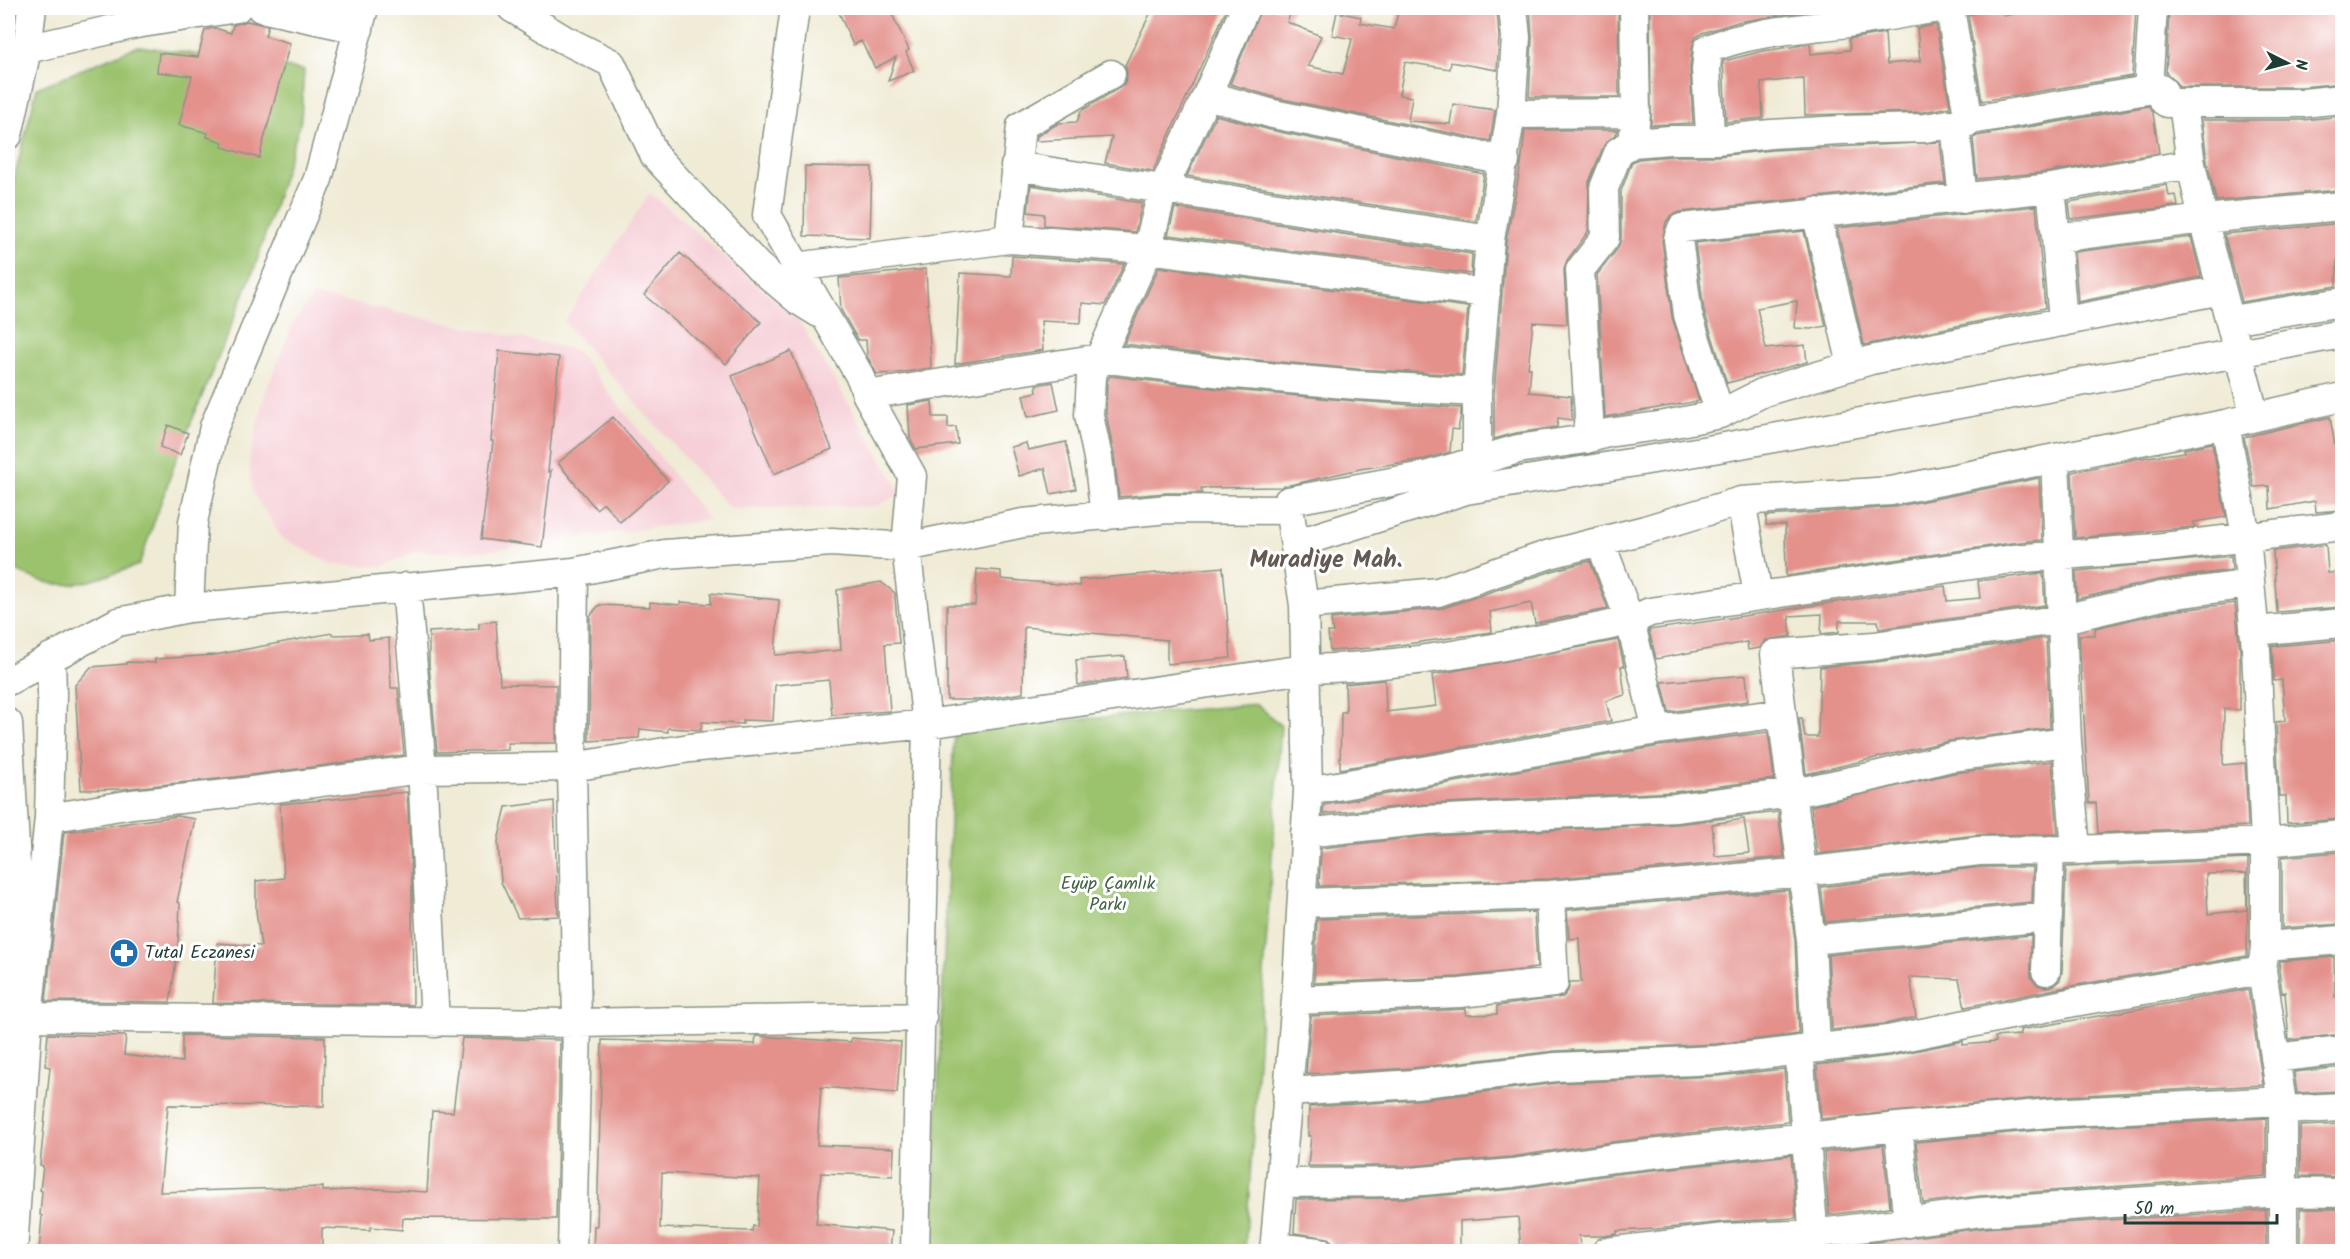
<svg xmlns="http://www.w3.org/2000/svg" width="2350" height="1259" viewBox="0 0 2350 1259" font-family="Kalam,sans-serif">
	<style>
		.built { fill: #f6cfd7 }
		.green { fill: #9bc26d; stroke: #5d8050; stroke-width: 1.5 }
		.building { fill: #e4918c; fill-rule: evenodd }
		.lines { fill: none; stroke-linecap: round; stroke-linejoin: round }
		.minor-casing { stroke: #889484; stroke-width: 31 }
		.minor { stroke: #fff; stroke-width: 28 }
		.labels { text-anchor: middle; dominant-baseline: central; stroke-width: 6; stroke-linejoin: round; paint-order: stroke }
		.park-label { font-size: 18px; fill: #446545; stroke: #fff }
		.poi-label { font-size: 18px; fill: #1f3d34; stroke: #fff; text-anchor: start }
		.district-label { font-size: 24px; font-weight: bold; fill: #645a53; stroke: #fff }
	</style>
	<rect width="100%" height="100%" fill="#fff"/>
	<filter id="ink" filterUnits="userSpaceOnUse"><feTurbulence type="fractalNoise" baseFrequency=".0167" numOctaves="2"/><feDisplacementMap in="SourceGraphic" scale="12" xChannelSelector="R" yChannelSelector="G"/><feConvolveMatrix kernelMatrix="1 2 1 2 8 2 1 2 1" color-interpolation-filters="sRGB"/></filter>
	<filter id="wash" filterUnits="userSpaceOnUse"><feTurbulence type="fractalNoise" baseFrequency=".008" numOctaves="4" result="noise"/><feDisplacementMap in="SourceGraphic" scale="24" xChannelSelector="R" yChannelSelector="G"/><feGaussianBlur stdDeviation="1.35" result="paint"/><feColorMatrix in="noise" values="0 0 0 0 0 0 0 0 0 0 0 0 0 0 0 0 0 1.4 0 .05"/><feComposite in="paint" operator="in"/></filter>
	<g filter="url(#wash)">
		<rect width="100%" height="100%" fill="#f0ebd5"/>
		<path class="built" d="M650 193 797 318 902 493 877 506 730 509 564 322Z
			M314 295 576 350 709 520 468 553 417 551 382 567 332 564 282 538 253 493 249 462 264 396 293 323Z"/>
		<path class="green" d="M138 46 304 70 301 120 255 267 177 457 139 565C87 582 57 599 8 564V215L11 191 37 88Z
			M1257 704 1281 726 1245 1251 931 1252 954 730Z"/>
		<g id="blocks">
			<path class="building" d="M837 8H889L909 50 906 52 914 71 888 81 896 57 875 68 861 41 853 45Z
				M1153 8H1227L1153 171 1105 163 1112 137 1036 141 1037 136 1059 123 1077 122 1081 111 1119 88 1125 83 1127 73 1125 65Z
				M1261 8H1293L1287 22 1321 36 1308 66 1343 74 1352 39 1332 35 1337 12 1361 17 1360 23 1394 29 1399 8H1497L1499 37 1497 70 1451 62 1450 69 1405 62 1399 95 1412 97 1408 121 1450 124 1453 104 1495 110 1490 141 1277 98 1230 84Z
				M1530 8H1618L1619 97H1529L1532 38Z
				M1650 8H1806V11L1738 22 1702 33 1695 38 1692 47 1690 68 1693 123 1651 125Z
				M1990 8H2001L2004 16 2035 8H2136L2132 76 1982 101 1968 15Z
				M2169 8H2343V83L2302 87H2179L2173 78 2166 73Z
				M247 21 268 26 265 36 290 43 259 158 222 147 223 142 207 137 208 133 179 125 192 76 157 72 159 53 198 57 205 30 215 28 231 33 233 25Z
				M1936 25 1950 107 1923 112 1805 115 1804 79 1786 80 1761 83 1763 118 1726 122 1723 61 1763 51 1810 44 1811 54 1850 50 1849 39 1885 33 1887 64 1920 61 1917 28Z
				M2149 106 2153 113 2159 153 2049 172 1977 179 1973 138 1977 136Z
				M1216 115 1270 130 1484 174 1476 221 1187 176Z
				M2343 116 2339 190 2216 201 2207 161 2202 120H2303Z
				M1525 130H1618L1617 133 1604 145 1589 182 1588 232 1567 260 1564 270 1567 324 1533 322 1528 368H1531L1529 392 1571 396 1572 420 1558 418 1557 427 1516 433 1494 439V393L1506 242 1521 164Z
				M1940 142 1945 183 1680 212 1671 215 1666 222 1662 241 1672 317 1699 401 1605 417 1597 275 1618 248 1621 238V191L1632 162 1638 159 1671 156H1718L1772 150Z
				M805 166 872 167 870 238 804 236Z
				M1031 185 1142 203 1135 232 1044 225V214L1028 212Z
				M2167 185 2169 196 2176 195 2178 206 2071 219 2069 202Z
				M2036 206 2045 308 1864 345 1837 228Z
				M1175 208 1472 254 1471 274 1168 235Z
				M2343 223V238H2339L2340 261H2337L2336 286 2242 302 2224 234Z
				M1804 231 1826 326 1811 329 1795 328 1797 301 1757 308 1766 349 1805 345 1807 362 1727 383 1704 311 1695 243Z
				M2191 237 2201 277 2078 302 2074 252Z
				M680 253 761 322 726 364 644 295Z
				M1012 256 1124 264 1105 305 1082 303 1081 323 1041 321 1043 350 955 364 960 273 1011 276Z
				M1159 267 1468 307 1462 375 1357 369 1225 357 1124 344Z
				M926 269 931 368 898 373 877 374 867 356 866 340H858L841 310 839 278Z
				M499 351 559 357 548 472 551 470 542 547 481 539 493 441H491Z
				M791 351 832 449 774 474 732 376Z
				M1110 376 1221 389 1355 401 1461 408V414L1458 430 1452 429 1450 452 1425 459 1360 469 1281 487 1201 488 1202 493H1166L1119 497 1114 455 1106 414 1107 381Z
				M1053 382 1059 410 1028 417 1023 395 1037 392 1036 385Z
				M932 401 933 417H948V428L956 427 958 444 916 449 910 438 908 405Z
				M613 417 668 481 620 522 604 503 596 509 558 463Z
				M2330 417 2335 446 2343 445V510L2316 512 2315 501 2270 509 2269 486 2254 487 2244 437Z
				M168 425 188 433 180 455 160 447Z
				M1066 442 1076 489 1051 494 1045 468 1019 476 1011 447 1026 443 1028 450Z
				M2212 443 2226 517 2194 522 2195 527 2075 538 2072 472 2140 458 2185 452 2184 449Z
				M2039 478 2042 540 2011 543 1786 576 1785 525H1766V516L1894 507Z
				M2326 545 2328 573 2343 572V607L2277 612 2273 551Z
				M2231 556 2232 570 2158 580 2077 599 2076 571Z
				M1590 561 1608 609 1535 623 1531 603 1490 612 1492 632 1385 647 1330 651 1328 632H1333L1331 619 1443 608 1555 570Z
				M1223 567 1231 658 1167 664V640L1024 627 1023 693 976 700H947V605H975L977 569 1001 571V579L1080 586 1079 580Z
				M2043 573 2045 605 1879 629 1878 621H1839V632L1821 634 1822 614 1789 616 1791 636 1766 640 1760 648 1748 650 1747 642 1656 659 1649 630 1945 586 1947 601 1980 598 1978 581Z
				M881 582 895 593V598L899 643 885 644 890 711 832 715 829 680 775 685 773 721 743 720V724L702 722 701 730 668 728V732L640 729 639 738 589 741 590 616 599 605 650 607V602L680 605V602L711 604V593L779 600 775 655 832 651 841 650 837 590Z
				M2235 603 2240 650V710L2224 709 2223 765 2245 763 2248 826 2098 833 2096 803H2089L2079 635H2095V628L2165 612Z
				M496 621 500 684 556 685V743H508V750L437 752 429 665V632L479 629V623Z
				M332 633 333 635 368 634 369 640 389 638 391 688H398L404 755 235 777 122 789 81 790 75 685 91 667 126 664 127 662 155 663V659L215 655Z
				M2046 638 2050 728 1949 741 1806 774 1799 718H1802L1805 737H1818L1820 667 1876 662Z
				M1618 640 1624 666H1621L1625 695 1606 701 1611 721 1340 769 1341 712H1346L1345 684 1385 680 1386 712 1436 706 1432 675Z
				M2343 640V819L2287 823 2286 796H2279L2276 722 2285 721 2282 680 2274 681 2272 646Z
				M1125 656 1127 678 1078 685 1076 660Z
				M1746 675 1748 701 1669 712 1662 682Z
				M1768 732 1774 779 1674 792 1426 804 1323 814 1324 805 1660 746Z
				M2052 761 2058 834 1977 835 1817 854 1811 806 1954 773Z
				M407 792 412 888 413 1005 213 1003 217 943 261 946 256 911V881L284 878 280 804Z
				M554 801 558 916 518 918 501 882 498 841 506 807Z
				M1778 812 1784 857 1549 879 1319 886 1321 848 1428 836 1676 824ZM1744 819 1749 853 1715 856 1712 824Z
				M177 816 195 819 177 902 180 903 178 947 170 1002 46 1001 64 832Z
				M2339 852V885L2343 886 2342 924 2282 928V857Z
				M2248 859 2247 956 2071 986 1965 1007 1959 979 1910 977 1916 1017 1885 1024 1832 1030 1828 955 2031 935V978L2038 985 2046 987 2054 985 2060 980 2062 972 2066 867ZM2246 873 2247 910 2208 914 2206 874Z
				M1980 867H2033L2032 902 1825 922 1821 887Z
				M1788 890 1795 941 1799 1034 1716 1044 1555 1051 1413 1068 1306 1074 1311 1016 1466 1009V1015L1497 1014V1006L1563 997 1568 991 1570 982H1581L1579 938 1569 939 1567 910Z
				M1534 912 1537 968 1459 977 1314 983 1317 919Z
				M2334 957 2335 997 2343 998 2341 1029 2343 1034 2289 1040 2285 992 2282 993 2279 970 2280 961Z
				M2248 989 2263 1085 2049 1097 1821 1119 1817 1065 1890 1056 1963 1041V1045L1996 1042 1995 1037 2020 1035V1030Z
				M48 1034 126 1036 124 1055 182 1062V1035L325 1037 324 1106 168 1105 160 1192 323 1187V1191L378 1189 427 1192 432 1111 453 1112 462 1038 560 1040 556 1219 403 1218 402 1230 371 1227 370 1230 322 1228V1251H39L42 1216 40 1215 42 1191 40 1190 43 1166 40 1165 50 1067 45 1066Z
				M756 1036 851 1042V1038L901 1042 897 1093 821 1087 817 1145 894 1148 893 1176 821 1173 816 1224 892 1231 890 1251H593L594 1226H597L602 1040 755 1044ZM662 1173 760 1178 757 1227 753 1226 752 1231 660 1228Z
				M2343 1067V1091L2297 1093 2294 1072Z
				M1784 1069 1788 1122 1612 1142 1511 1157 1410 1166H1308L1311 1136H1308L1309 1107 1417 1100 1557 1083 1718 1076Z
				M2266 1118V1176L1980 1196 1923 1203 1916 1142 2051 1129Z
				M2343 1124V1177L2300 1176V1126Z
				M1883 1145 1890 1207 1829 1215 1824 1152Z
				M1791 1155 1796 1218 1724 1222 1657 1229 1617 1231V1234L1603 1236H1579L1580 1246 1521 1250 1518 1217 1460 1221V1247H1383L1349 1244H1345L1344 1251H1335L1334 1245 1328 1238 1294 1233 1296 1199 1411 1198 1514 1189 1616 1174Z
				M2300 1209H2343V1251H2300Z
				M2266 1210V1251H1831V1248L1983 1228Z"/>
		</g>
	</g>
	<g filter="url(#ink)">
		<use href="#blocks" fill-opacity="0" stroke="#889484" stroke-width="1.5"/>
		<g class="lines">
			<g class="minor-casing">
				<path id="minor" d="M261 8 359 29
					M512 8 563 39 611 63 655 156 759 267 798 300 819 313
					M795 8 767 215 861 378 867 395 912 476 906 547 927 724 915 1252
					M1950 8 1969 122
					M27 49 136 24 237 8
					M2148 90 2153 8
					M1207 95 1273 114 1505 161
					M2183 103 2191 164 2203 219 2255 417
					M1511 114 1636 113
					M1955 124 1963 199
					M8 135 27 49 32 8
					M1716 140 1710 132 1706 70 1708 49C1752 31 1802 29 1848 23 1879 18 1909 12 1940 8
					M1633 143 1636 113 1634 8
					M1015 166 1490 240
					M2051 188 2056 238 2203 219 2342 206
					M1816 212 1852 365
					M2056 238 2063 322
					M1009 239 1148 249 1486 293
					M796 267 1009 239 1021 126 1111 74
					M2231 320 2342 302
					M1477 392 1490 240 1511 114 1516 37 1513 8
					M867 395 1100 358 1223 373 1356 385 1477 392V461
					M1720 414 1688 315 1678 239 1682 228 2051 188 2191 164
					M2225 424 2246 536 2256 649 2265 842V946L2262 970 2283 1110V1252
					M1586 439 1607 433 1665 425 1720 414 1764 392 1871 360 2221 290
					M2055 458 2067 742 2076 850
					M1741 501 1758 595
					M1105 516 1098 458 1089 415 1091 377 1146 255 1163 189 1207 95 1245 8
					M1600 541 1630 621 1657 730
					M1295 544 1466 490 1708 450 2342 334
					M406 587 422 769 435 1023
					M1304 605 1438 592 1550 554 1645 530 1741 501 1891 491 2225 424 2342 397
					M189 608 193 522 214 427 318 179 364 8
					M2254 631 2342 623
					M8 681 118 622 189 608 574 572 665 554 832 542 906 547 1023 523 1168 509 1289 510
					M1782 713 1811 940 1816 1048
					M8 723 18 899 11 1005
					M1308 791 1657 730 1782 713 1775 654 1874 646 2063 619 2162 596 2250 584
					M49 818 132 804 237 793 422 769 572 767 690 748 927 724 1305 669C1414 667 1523 643 1630 621L1650 612 2013 559 2155 548 2342 526
					M1305 833 1427 820 1675 808 1794 793 1875 776 1951 757 2067 742
					M1302 903 1550 895 1804 872 1979 851 2076 850 2265 842 2342 835
					M1811 940 2048 917
					M2265 946 2342 940
					M2046 971 2050 850
					M1296 1000 1460 993 1554 983 1550 895
					M28 1017 577 1023 922 1017
					M1799 1050 1815 1252
					M2275 1058 2342 1050
					M1287 1092 1415 1084 1556 1067 1717 1060 1888 1040 2074 1002 2262 970
					M2283 1110 2342 1107
					M1898 1127 1908 1223
					M1280 1183 1411 1182 1513 1173 1614 1158 1898 1127 2050 1113 2282 1101
					M1274 1247 1319 1252
					M13 1252 28 1017 49 818 52 694 51 657
					M572 1252 577 1023 572 767 574 572
					M1274 1252 1296 1000 1308 791 1304 605 1288 501 1429 475 1518 449 1586 439 1589 417 1580 270 1605 238 1604 188 1619 151 1633 143 1670 140H1716L1771 134 1840 130 1925 128 2159 88 2163 91 2164 101 2167 103H2303L2342 99
					M1606 1252 1725 1238 1813 1234 1981 1212 2282 1192 2342 1193"/>
			</g>
			<use href="#minor" class="minor"/>
		</g>
	</g>
	<defs>
		<g id="pharmacy-disc" transform="scale(1.5)"><circle r="9.5" fill="#1f6fb2" stroke="#fff"/><path d="M-2-6h4v4h4v4h-4v4h-4v-4h-4v-4h4Z" fill="#fff"/></g>
	</defs>
	<g fill-rule="evenodd">
		<use href="#pharmacy-disc" x="124" y="953"/>
	</g>
	<g class="labels">
		<g class="park-label">
			<text x="1108" y="884">Eyüp Çamlık<tspan x="1108" dy="21">Parkı</tspan></text>
		</g>
		<g class="poi-label">
			<text x="145" y="953">Tutal Eczanesi</text>
		</g>
		<g class="district-label">
			<text x="1326" y="560">Muradiye Mah.</text>
		</g>
	</g>
	<rect width="2350" height="1259" fill="none" stroke="#fff" stroke-width="30"/>
	<g transform="translate(2287 63) rotate(96)" stroke="#ffffff" stroke-width="4.5" paint-order="stroke">
	<path d="M0-4.5L10 22L0 15L-10 22Z" fill="#1f3d34"/>
	<text y="-9" font-size="16" font-weight="bold" text-anchor="middle" fill="#1f3d34">N</text>
	</g>
	<path d="M2125 1214v9h152v-9" fill="none" stroke="#1f3d34" stroke-width="3"/>
	<text x="2134" y="1214" font-size="18" fill="#1f3d34" stroke="#ffffff" stroke-width="4.5" paint-order="stroke">50 m</text>
</svg>
